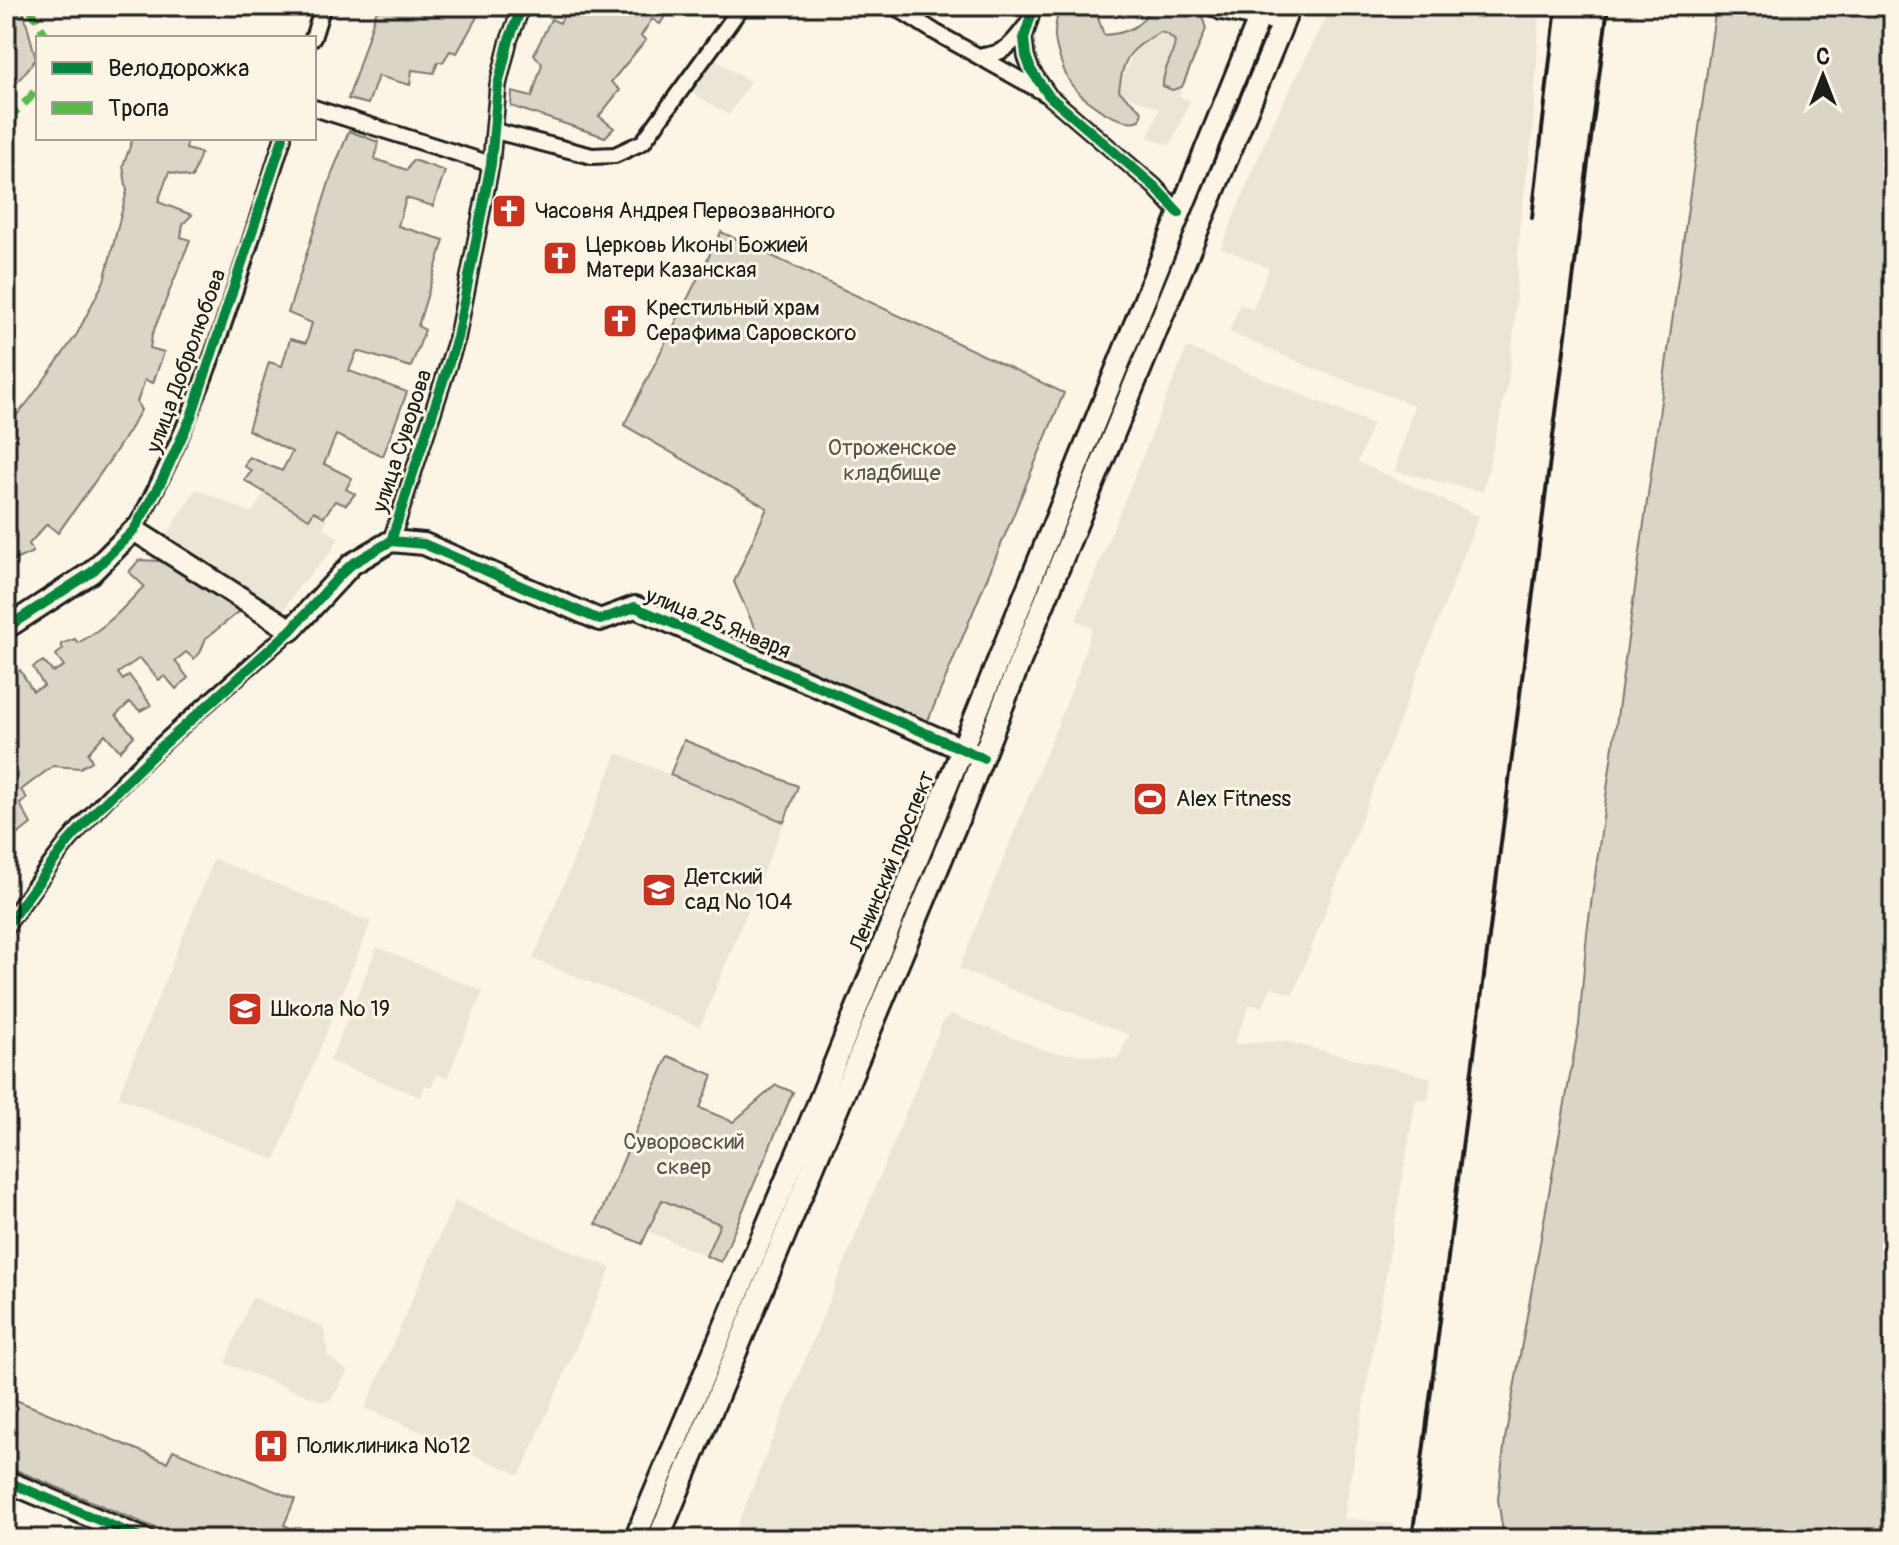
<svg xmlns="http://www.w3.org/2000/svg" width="1899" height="1545" viewBox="0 0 1899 1545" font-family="Pangolin,sans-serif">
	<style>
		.built { fill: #ebe5d6 }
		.green { fill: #dbd5c8; stroke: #7c7872; stroke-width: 2 }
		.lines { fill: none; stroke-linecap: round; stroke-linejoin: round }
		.street-casing { stroke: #1c1c1c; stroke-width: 20 }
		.secondary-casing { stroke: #1c1c1c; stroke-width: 26 }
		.street { stroke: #fcf5e5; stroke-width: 14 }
		.secondary { stroke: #fcf5e5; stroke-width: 20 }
		.rail { stroke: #1c1c1c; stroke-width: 4 }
		.quiet { stroke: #58b947; stroke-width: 8; stroke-dasharray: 16 8; stroke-linecap: butt }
		.cycleway-casing { stroke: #fcf5e5; stroke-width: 15 }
		.cycleway { stroke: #00873e; stroke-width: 10 }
		.labels { text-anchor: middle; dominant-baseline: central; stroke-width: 6; stroke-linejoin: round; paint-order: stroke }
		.poi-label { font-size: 22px; fill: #1c1c1c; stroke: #fcf5e5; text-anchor: start }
		.street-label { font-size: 22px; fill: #1c1c1c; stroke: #fcf5e5 }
		.park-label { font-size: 22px; fill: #555450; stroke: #fcf5e5 }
	</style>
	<rect width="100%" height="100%" fill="#fcf5e5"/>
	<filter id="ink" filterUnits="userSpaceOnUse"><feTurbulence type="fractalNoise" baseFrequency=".0125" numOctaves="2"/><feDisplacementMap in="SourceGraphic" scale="16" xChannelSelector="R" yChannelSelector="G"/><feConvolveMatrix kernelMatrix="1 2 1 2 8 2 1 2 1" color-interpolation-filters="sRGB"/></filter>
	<g filter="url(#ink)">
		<path class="built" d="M1332 6H1540L1533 130 1520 223 1514 330 1508 382 1483 492 1395 471 1414 405 1317 370 1229 332 1240 304 1253 309 1269 268 1221 248 1269 131Z
			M1148 18 1203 41 1179 96 1190 101 1170 146 1148 137 1159 109 1117 91Z
			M710 56 750 82 729 115 689 91Z
			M1187 347 1373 424 1358 462 1479 516 1293 995 1271 987 1262 1008 1250 1004 1234 1044 1285 1041 1431 1078 1428 1101 1416 1099 1344 1518 1394 1524 1392 1539H732L943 1021 951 1014 1050 1052 1118 1058 1129 1035 959 969 1076 679 1092 628 1076 620Z
			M196 489 252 513 265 491 309 518 314 511 327 520 323 528 339 538 330 553 298 588 283 611 165 538Z
			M617 753 784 822 700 1027 533 959Z
			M214 859 371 922 275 1160 118 1097Z
			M377 947 483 991 447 1078 437 1074 432 1087 425 1085 420 1097 330 1061Z
			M704 1098 662 1199 720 1225 706 1256 631 1224Z
			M455 1201 611 1268 520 1475 365 1408Z
			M252 1297 324 1327 328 1356 348 1371 331 1400 323 1402 225 1363Z"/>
		<path class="green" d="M6 6H22L36 59 6 96Z
			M378 6H483L457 53 450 51 443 62H438L434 73 412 70 410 85 378 76 368 104 348 99Z
			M568 6H661L668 11 660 24 652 19 641 36 646 40 611 82 620 90 599 116 614 128 605 137 511 106 512 92 532 97 542 64 534 54 551 19 560 23Z
			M1059 6H1104L1098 18 1104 35C1123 34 1146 27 1148 6H1199L1206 29 1182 87 1172 90 1163 86C1162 69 1174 57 1175 41L1167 34 1160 32C1130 50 1123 55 1119 91L1142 111 1140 120C1119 128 1078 98 1068 79 1063 69 1056 49 1055 37 1054 27 1058 16 1059 6Z
			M1716 6H1893V1539H1504L1498 1499 1505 1439 1579 1025 1587 933Z
			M349 131 378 142 375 159 407 170 413 160 445 171 433 206 406 198 398 226 444 240 418 326 425 330 411 367 357 351 349 371 407 392 383 456 336 435 324 464 352 478 346 489 355 494 346 505 335 501 324 517 314 511 309 519 244 480 252 471 244 466 249 457 282 471 292 452 248 430 269 362 282 366 290 339 306 343 312 323 288 313 332 173Z
			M133 138H188L186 149 201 153 192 178 169 172 158 202 192 215 183 224 181 237 190 240 152 335 150 348 164 352 153 383 145 380 137 402 141 410C117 453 87 492 58 533L47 524 29 544 33 552 6 564V427L28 402 77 334 104 281 127 191 123 166Z
			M721 232 1064 393 927 723 764 649 734 582 767 508 624 425Z
			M139 560 161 561 240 611 206 638 200 653 194 659 186 652 175 661 188 678 176 689 165 676 159 680 140 658 118 673 123 680 129 675 151 705 140 711 130 702 116 715 134 736 120 751 105 734 88 753 92 761 80 768 53 766 21 790 27 798 20 804 31 824 17 835 12 830 7 835 6 688 13 675 20 670 33 691 44 686 33 667 43 661 53 672 64 666 56 655 63 649 61 644 75 639 78 643C105 628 123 609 144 586L129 572Z
			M684 740 798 786 784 822 670 775Z
			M668 1056 713 1075 700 1108 733 1122 776 1085 793 1092 721 1262 706 1256 720 1224 662 1200 642 1244 596 1224Z
			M6 1396 167 1462 173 1450 295 1499 284 1525 315 1539H182L6 1466Z"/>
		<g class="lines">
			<g class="street-casing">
				<path id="street" d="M894 6 935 32 1046 94
					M1034 6 1024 38 1026 56 1031 70 1049 96 1154 186 1179 213
					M1210 6 1221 12 1283 24
					M313 38 323 6
					M978 56C1002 56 1012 45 1025 27
					M314 108 491 164
					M495 131 592 156 615 155 643 142 742 6
					M134 530C203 408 241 271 283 138
					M391 541 457 338 491 164 498 85 509 40 522 6
					M6 926C27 898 46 869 68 842 133 763 215 698 291 630"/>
			</g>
			<g class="secondary-casing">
				<path id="secondary" d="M6 628 92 572 134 530 291 630 352 564 391 541 424 544 600 620 635 607 976 755
					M6 1481 144 1539
					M635 1539 820 1099 1264 6
					M658 1539 960 815 1019 664 1290 6"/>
			</g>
			<use href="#street" class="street"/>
			<use href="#secondary" class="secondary"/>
			<path class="rail" d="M1532 218 1556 6
				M1412 1539 1608 6"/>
			<path class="quiet" d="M29 6 47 38
				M6 120 30 98 38 85"/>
			<g class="cycleway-casing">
				<path id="cycleway" d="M1034 6 1024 38 1026 56 1031 70 1049 96 1154 186 1179 213
					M391 541 424 544 600 620 635 607 983 758
					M6 628 92 572 134 530 162 480 191 417 283 138
					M6 926 68 842 97 810 160 748 291 630 341 574 352 564 391 541 457 338 491 164 498 85 509 40 522 6
					M6 1481 144 1539"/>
			</g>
			<use href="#cycleway" class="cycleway"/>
		</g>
	</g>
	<defs>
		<g id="church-square" transform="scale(1.8)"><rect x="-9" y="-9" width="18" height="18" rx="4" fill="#c8321e" stroke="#fcf5e5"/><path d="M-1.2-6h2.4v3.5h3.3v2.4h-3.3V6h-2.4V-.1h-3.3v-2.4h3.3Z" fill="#fff"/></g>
		<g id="stadium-square" transform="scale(1.8)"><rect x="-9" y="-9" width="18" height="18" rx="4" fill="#c8321e" stroke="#fcf5e5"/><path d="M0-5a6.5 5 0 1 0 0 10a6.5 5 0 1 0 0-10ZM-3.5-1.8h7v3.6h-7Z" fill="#fff"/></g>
		<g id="school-square" transform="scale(1.8)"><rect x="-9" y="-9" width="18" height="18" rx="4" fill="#c8321e" stroke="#fcf5e5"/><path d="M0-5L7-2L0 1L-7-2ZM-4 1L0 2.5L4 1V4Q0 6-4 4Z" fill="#fff"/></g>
		<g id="hospital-square" transform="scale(1.8)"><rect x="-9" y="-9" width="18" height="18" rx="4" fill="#c8321e" stroke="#fcf5e5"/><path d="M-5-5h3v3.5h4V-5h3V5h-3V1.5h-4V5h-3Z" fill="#fff"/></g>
	</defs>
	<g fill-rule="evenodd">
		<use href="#church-square" x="509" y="211"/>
		<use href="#church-square" x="560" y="258"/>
		<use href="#church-square" x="620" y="321"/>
		<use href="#stadium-square" x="1150" y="799"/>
		<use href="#school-square" x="659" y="890"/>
		<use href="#school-square" x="245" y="1009"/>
		<use href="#hospital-square" x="271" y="1446"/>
	</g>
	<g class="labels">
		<g class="poi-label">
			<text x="535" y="211">Часовня Андрея Первозванного</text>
			<text x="586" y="245">Церковь Иконы Божией<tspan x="586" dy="25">Матери Казанская</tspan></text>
			<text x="646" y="308">Крестильный храм<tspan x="646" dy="25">Серафима Саровского</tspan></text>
			<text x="1176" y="799">Alex Fitness</text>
			<text x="685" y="877">Детский<tspan x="685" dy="25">сад № 104</tspan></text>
			<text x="271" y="1009">Школа № 19</text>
			<text x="297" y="1446">Поликлиника №12</text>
		</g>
		<g class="street-label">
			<text transform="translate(186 361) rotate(-70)">улица Добролюбова</text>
			<text transform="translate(402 441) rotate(-72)">улица Суворова</text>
			<text transform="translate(718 623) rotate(22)">улица 25 Января</text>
			<text transform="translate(892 861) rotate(-68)">Ленинский проспект</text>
		</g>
		<g class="park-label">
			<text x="892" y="448">Отроженское<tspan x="892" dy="25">кладбище</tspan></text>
			<text x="684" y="1142">Суворовский<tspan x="684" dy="25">сквер</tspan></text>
		</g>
	</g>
	<rect width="1899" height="1545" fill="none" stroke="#fcf5e5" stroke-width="32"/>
	<rect x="16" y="16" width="1867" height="1513" fill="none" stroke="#1c1c1c" stroke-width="3" filter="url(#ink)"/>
	<rect x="36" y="36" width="280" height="104" fill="#fcf5e5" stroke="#a29e95" stroke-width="2"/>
	<rect x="52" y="62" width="40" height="12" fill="#00873e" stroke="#a29e95" stroke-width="2"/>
	<text x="108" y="76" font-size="24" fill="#1c1c1c">Велодорожка</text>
	<rect x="52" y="102" width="40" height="12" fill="#58b947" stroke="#a29e95" stroke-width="2"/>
	<text x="108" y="116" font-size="24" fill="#1c1c1c">Тропа</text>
	<g transform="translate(1823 76)" stroke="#fcf5e5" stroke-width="6" paint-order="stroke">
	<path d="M0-6L14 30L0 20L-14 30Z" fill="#1c1c1c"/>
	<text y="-12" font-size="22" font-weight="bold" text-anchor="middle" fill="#1c1c1c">С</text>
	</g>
</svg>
